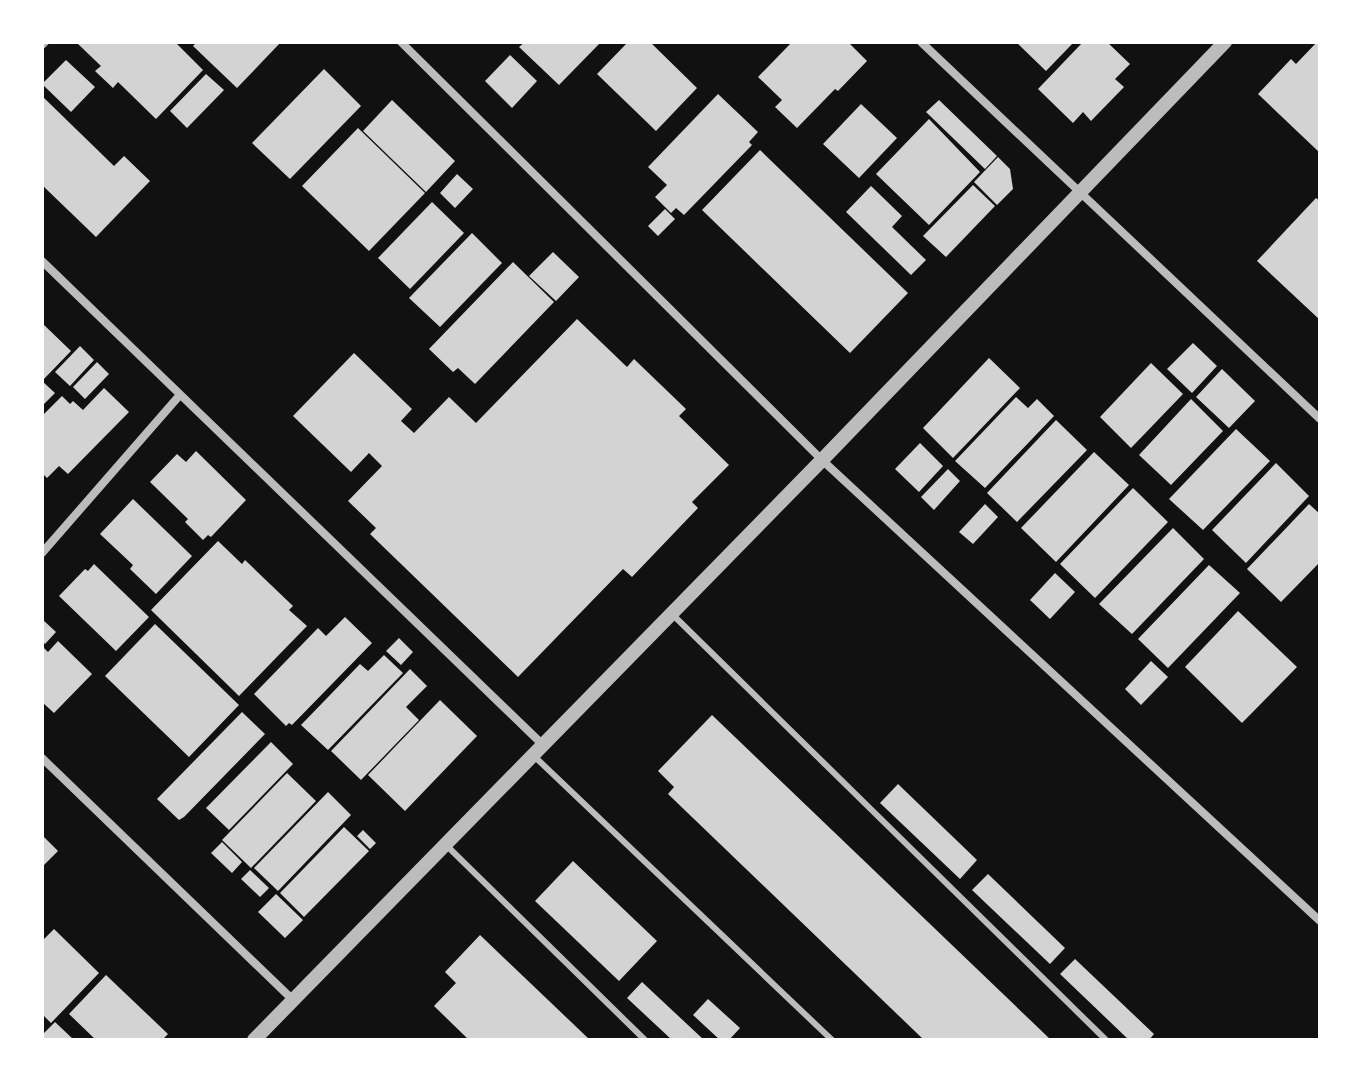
<svg xmlns="http://www.w3.org/2000/svg" width="1362" height="1082" viewBox="0 0 1362 1082" font-family="'Space Grotesk',sans-serif">
	<style>
		.building { fill: #d3d3d3 }
		.lines { fill: none; stroke-linecap: round; stroke-linejoin: round }
		.service { stroke: #bcbcbc; stroke-width: 6 }
		.minor { stroke: #bcbcbc; stroke-width: 8 }
		.tertiary { stroke: #bcbcbc; stroke-width: 14 }
	</style>
	<rect width="100%" height="100%" fill="#111"/>
	<path class="building" d="M80 42H175L203 70 156 119 118 82 113 88 95 71 101 66 78 44Z
		M197 42H281L237 88 193 46Z
		M525 42H601L559 85 519 47Z
		M628 42H650L697 88 656 131 597 74Z
		M792 42H848L867 61 838 91 835 89 797 128 775 107 782 100 758 77Z
		M1016 42H1074L1046 71Z
		M1083 42H1107L1130 64 1115 79 1124 87 1091 121 1083 112 1073 123 1038 89Z
		M1317 42H1320V153L1258 94 1291 59 1296 64Z
		M510 55 537 81 512 108 485 81Z
		M66 60 95 87 71 112 42 84Z
		M324 69 361 106 290 179 252 143Z
		M206 74 224 90 187 128 170 111Z
		M718 94 758 132 749 142 752 145 684 215 676 208 671 213 655 197 667 185 648 167Z
		M42 96 114 166 124 156 150 181 96 237 42 185Z
		M392 100 455 161 426 192 363 131Z
		M939 100 997 156 985 169 926 112Z
		M861 104 897 138 859 178 823 144Z
		M929 119 980 172 929 225 876 174Z
		M358 128 425 193 369 251 302 186Z
		M760 150 908 293 850 353 702 210Z
		M998 157 1010 169 1013 189 997 205 974 182Z
		M457 174 473 189 455 208 440 193Z
		M973 185 995 206 946 257 923 236Z
		M871 186 902 216 892 227 926 260 911 275 846 212Z
		M1316 198 1320 201V320L1257 261Z
		M432 202 464 233 410 289 378 258Z
		M665 209 675 219 658 236 648 226Z
		M472 233 502 263 440 327 409 298Z
		M553 252 579 277 556 301 529 276Z
		M513 262 554 302 475 384 458 368 453 372 429 349Z
		M577 319 627 367 634 359 686 409 679 416 729 465 692 502 698 508 632 577 623 569 518 677 370 534 376 528 348 501 382 466 369 453 351 472 293 416 354 353 412 409 401 421 414 433 449 397 476 423Z
		M42 323 71 351 42 381 55 393 42 406Z
		M1193 343 1217 366 1192 393 1167 369Z
		M80 346 94 360 70 386 55 372Z
		M989 358 1020 388 953 458 923 428Z
		M97 362 109 374 85 399 73 387Z
		M1151 363 1183 394 1131 448 1100 417Z
		M1222 369 1255 401 1229 428 1196 397Z
		M104 388 129 412 68 474 59 466 47 478 42 473V416L62 396 70 404 73 401 83 410Z
		M1016 397 1028 408 1037 399 1054 416 985 488 955 461Z
		M1191 399 1223 431 1171 485 1139 455Z
		M1056 420 1087 450 1017 522 987 493Z
		M1236 429 1270 461 1203 530 1169 499Z
		M920 443 943 466 919 492 895 469Z
		M196 451 246 500 211 537 208 535 203 540 185 522 188 519 150 482 177 454 186 462Z
		M1094 452 1129 485 1056 562 1021 528Z
		M1276 463 1309 496 1246 563 1212 530Z
		M948 469 960 481 934 510 921 497Z
		M1133 488 1168 522 1095 598 1060 564Z
		M133 499 192 556 156 594 130 569 133 565 100 534Z
		M985 504 998 517 973 544 959 532Z
		M1309 504 1320 514V562L1281 602 1247 569Z
		M1173 528 1204 559 1132 634 1099 604Z
		M218 541 242 564 245 560 293 606 289 610 307 626 239 696 151 610Z
		M94 564 149 617 116 651 59 596 85 569 88 571Z
		M1209 565 1240 593 1168 668 1138 639Z
		M1055 573 1075 592 1050 619 1030 600Z
		M1238 611 1297 667 1242 723 1185 667Z
		M345 617 372 643 292 725 289 723 286 726 254 694 318 628 326 636Z
		M42 619 56 632 45 644 42 641Z
		M155 624 239 705 189 757 105 676Z
		M399 638 413 652 401 665 386 651Z
		M58 641 92 674 54 713 42 702V646L48 652Z
		M384 655 403 673 328 750 301 725 360 664 368 671Z
		M1151 661 1168 677 1141 705 1125 689Z
		M410 669 427 686 406 707 419 720 361 780 331 751Z
		M440 700 477 736 405 811 368 775Z
		M242 712 265 734 184 817 179 820 157 799Z
		M712 715 1051 1040H924L668 794 674 787 658 771Z
		M271 742 293 764 229 830 206 808Z
		M287 773 316 801 251 868 222 840Z
		M898 784 977 860 960 879 880 803Z
		M328 792 351 815 278 891 254 868Z
		M344 827 369 851 304 917 280 893Z
		M363 830 376 843 370 849 357 836Z
		M42 835 58 851 42 867Z
		M222 842 242 862 232 873 211 853Z
		M573 861 657 941 619 981 535 901Z
		M250 870 269 888 260 897 241 879Z
		M988 874 1065 948 1050 964 972 890Z
		M276 894 303 920 285 938 258 912Z
		M54 929 99 973 51 1023 42 1014V941Z
		M480 935 590 1040H469L434 1006 456 983 445 972Z
		M1075 959 1154 1034 1149 1040H1129L1060 974Z
		M106 975 168 1034 162 1040H96L69 1014Z
		M642 982 704 1040H672L627 998Z
		M708 999 740 1028 729 1040H720L693 1015Z
		M55 1022 74 1040H44L42 1035Z"/>
	<g class="lines">
		<path class="service" d="M672 614 1106 1040
			M535 757 832 1040
			M445 844 645 1040"/>
		<path class="minor" d="M401 42 822 460 1320 921
			M921 42 1320 419
			M42 45 45 42
			M42 261 542 744
			M42 553 179 396
			M42 758 293 1000"/>
		<path class="tertiary" d="M254 1040 822 460 1225 42"/>
	</g>
	<rect width="1362" height="1082" fill="none" stroke="#ffffff" stroke-width="88"/>
</svg>
